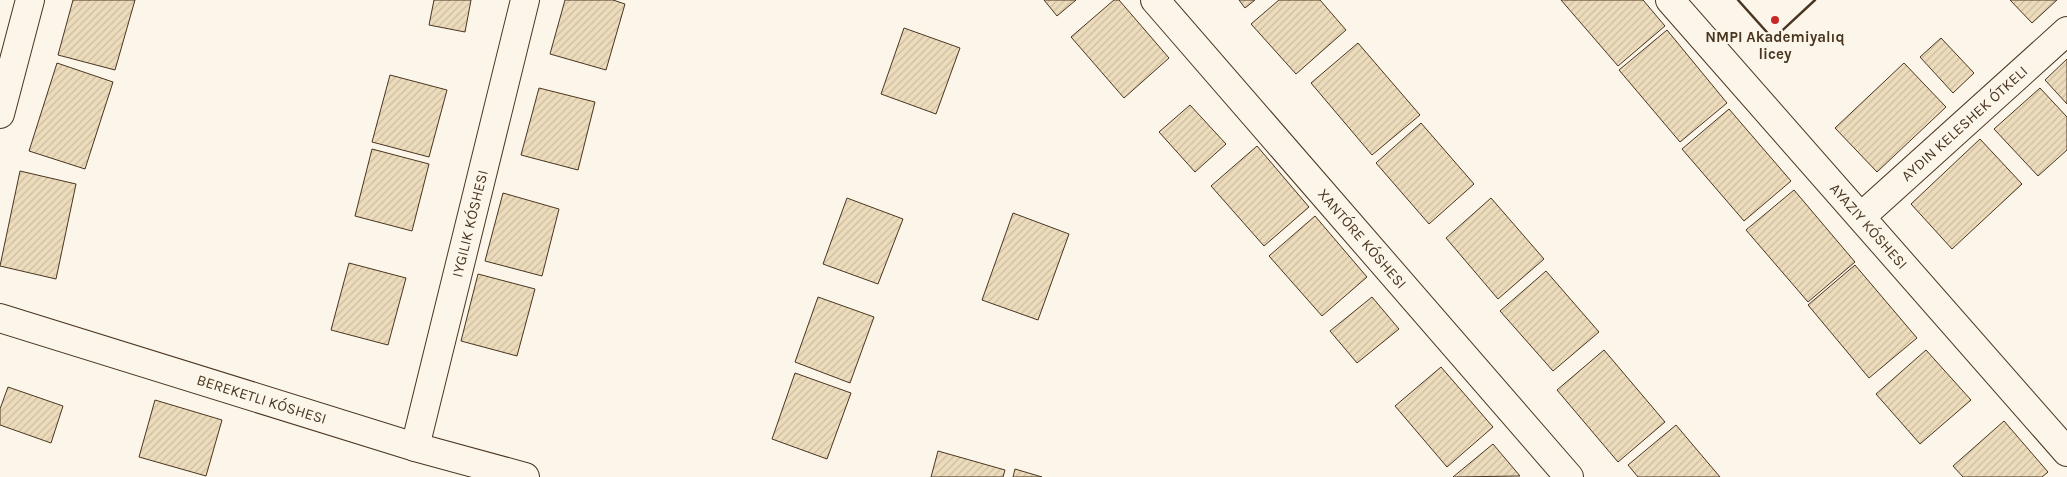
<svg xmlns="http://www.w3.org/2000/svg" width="2067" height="477" viewBox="0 0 2067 477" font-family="Karla,sans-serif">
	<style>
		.building { fill: url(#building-hatch); stroke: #4a3520 }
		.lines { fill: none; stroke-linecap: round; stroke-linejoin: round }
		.minor-casing { stroke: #4a3520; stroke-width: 30 }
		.minor { stroke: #fbf6e9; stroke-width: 28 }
		.wall { stroke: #4a3520; stroke-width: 2.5 }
		.poi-dot { fill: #c62828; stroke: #fbf6e9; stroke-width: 2 }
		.labels { text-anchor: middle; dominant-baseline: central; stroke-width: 4; stroke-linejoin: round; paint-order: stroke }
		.poi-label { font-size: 15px; font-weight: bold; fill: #4a3520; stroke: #fbf6e9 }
		.street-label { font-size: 15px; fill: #4a3520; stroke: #fbf6e9 }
	</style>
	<defs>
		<pattern id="building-hatch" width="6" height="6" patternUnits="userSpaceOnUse" patternTransform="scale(1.25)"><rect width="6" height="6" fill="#ecdcbc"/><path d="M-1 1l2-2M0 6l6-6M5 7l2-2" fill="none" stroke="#ccbda1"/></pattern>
	</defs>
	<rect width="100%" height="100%" fill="#fbf6e9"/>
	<path class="building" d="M73 0H135L115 70 58 55Z
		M434 0H471L465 32 429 25Z
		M565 0H613L625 4 606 70 550 54Z
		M1044 0H1076L1057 16Z
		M1114 0H1119L1169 58 1124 98 1071 37Z
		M1239 0H1255L1245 8Z
		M1279 0H1320L1346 30 1296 74 1251 24Z
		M1561 0H1643L1665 26 1618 66Z
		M2010 0H2057L2032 23Z
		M904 28 960 48 936 114 881 94Z
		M1667 30 1727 103 1680 142 1619 70Z
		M1941 38 1974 73 1953 93 1920 57Z
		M1358 43 1420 115 1372 155 1311 83Z
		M2067 59V104L2045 80Z
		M57 63 113 82 85 169 29 151Z
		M1904 63 1946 107 1877 172 1835 128Z
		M390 75 447 90 429 157 372 142Z
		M539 88 595 102 578 170 521 155Z
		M2040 88 2067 117V150L2038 176 1994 129Z
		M1190 105 1226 144 1195 172 1159 132Z
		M1729 109 1791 181 1744 221 1682 149Z
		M1421 123 1474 184 1429 224 1376 163Z
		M1980 139 2022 184 1952 249 1911 204Z
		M1257 146 1309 207 1264 246 1211 186Z
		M372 149 429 164 412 231 355 216Z
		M20 171 76 184 56 279 0 266Z
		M1794 190 1855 262 1808 302 1746 230Z
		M503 193 559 209 542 276 485 261Z
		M847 198 903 219 878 284 823 264Z
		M1491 198 1544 259 1498 299 1446 238Z
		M1013 213 1069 234 1038 320 982 300Z
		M1315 216 1367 277 1322 316 1269 256Z
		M349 263 406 278 388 345 331 330Z
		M1855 265 1917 338 1869 378 1808 305Z
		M1546 271 1599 332 1553 371 1500 311Z
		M478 274 535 289 517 356 461 341Z
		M818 297 874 317 850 383 795 362Z
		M1372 297 1399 329 1357 363 1330 331Z
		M1604 350 1665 422 1618 462 1557 390Z
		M1926 350 1971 400 1920 444 1876 394Z
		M1441 367 1493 427 1447 467 1395 406Z
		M795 373 851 393 827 459 772 439Z
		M8 387 63 406 51 443 0 425V409Z
		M155 400 222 420 206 476 139 457Z
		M2004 421 2048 472 2042 477H1963L1953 466Z
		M1676 425 1720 477H1638L1628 465Z
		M1493 444 1520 476 1453 477Z
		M938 451 1005 470 1003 477H931Z
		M1015 469 1042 477H1013Z"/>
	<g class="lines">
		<g class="minor-casing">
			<g id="minor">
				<path id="s1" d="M1155 0 1569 477"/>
				<path id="s2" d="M1670 0 2067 452"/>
				<path d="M0 114 30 0"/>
				<path id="s3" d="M1862 216 2067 31"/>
				<path id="s4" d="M0 318 415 447 525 477"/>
				<path id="s5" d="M415 447 525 0"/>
			</g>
		</g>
		<use href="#minor" class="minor"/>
		<path class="wall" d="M1738 0 1773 39 1815 0"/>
	</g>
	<circle class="poi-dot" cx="1775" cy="20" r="5"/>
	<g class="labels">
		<g class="poi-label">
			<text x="1775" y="37">NMPI Akademiyalıq<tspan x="1775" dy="17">licey</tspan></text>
		</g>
		<g class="street-label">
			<text stroke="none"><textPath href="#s3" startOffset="138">AYDIN KELESHEK ÓTKELI</textPath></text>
			<text stroke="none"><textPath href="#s5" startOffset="230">IYGILIK KÓSHESI</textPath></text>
			<text stroke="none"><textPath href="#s2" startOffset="301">AYAZIY KÓSHESI</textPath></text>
			<text stroke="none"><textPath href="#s1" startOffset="316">XANTÓRE KÓSHESI</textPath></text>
			<text stroke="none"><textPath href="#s4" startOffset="274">BEREKETLI KÓSHESI</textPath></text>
		</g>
	</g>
</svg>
